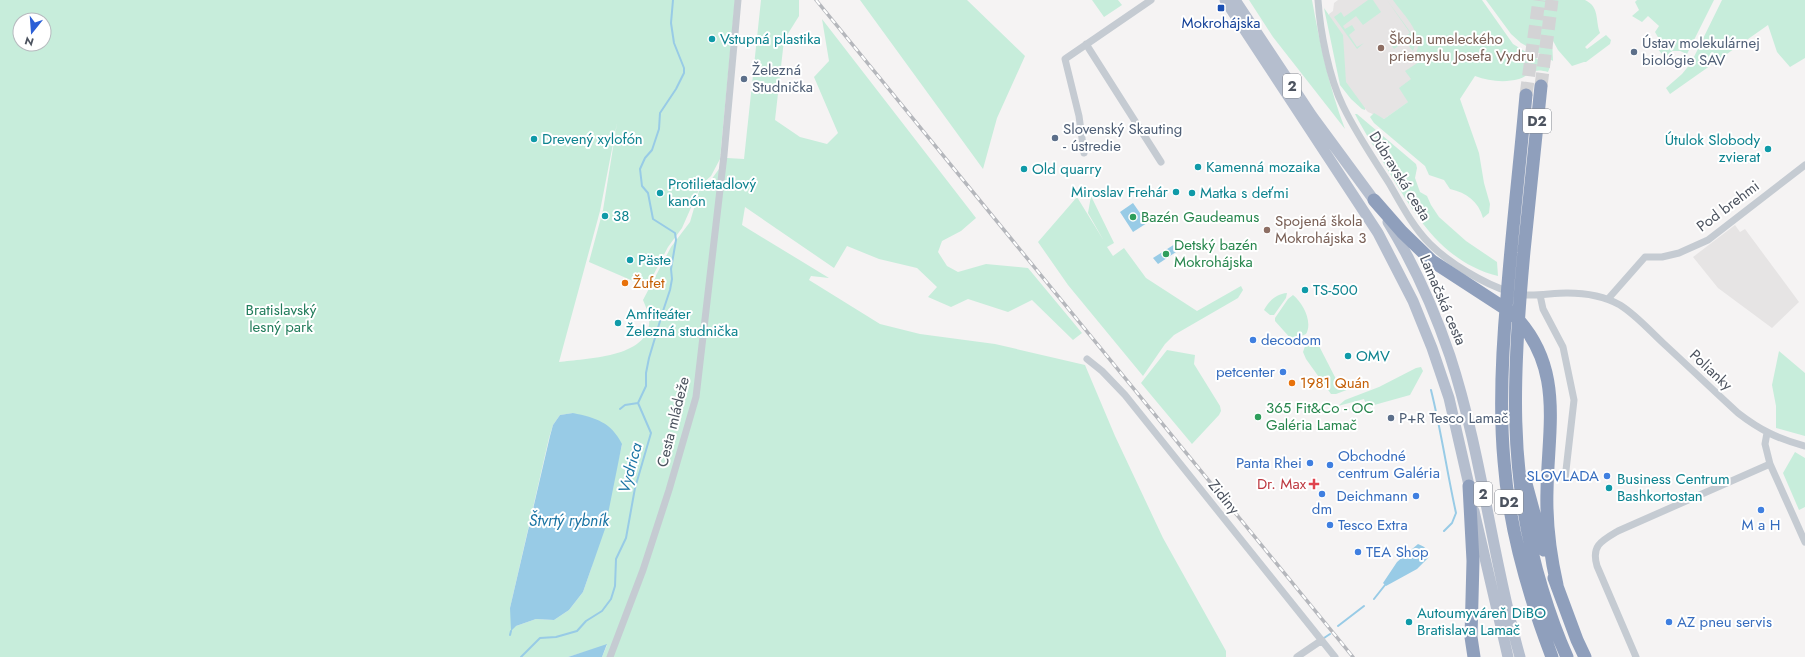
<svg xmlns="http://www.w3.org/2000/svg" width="1805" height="657" viewBox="0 0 1805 657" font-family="Jost,sans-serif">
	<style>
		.education { fill: #e6e4e4 }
		.green { fill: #c7eddb; fill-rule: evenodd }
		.water { fill: #98cbe6 }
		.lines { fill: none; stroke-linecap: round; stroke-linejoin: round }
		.stream { stroke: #98cbe6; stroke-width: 2 }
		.motorway-tunnel { stroke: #d3d3d5; stroke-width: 13; stroke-dasharray: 13 6; stroke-linecap: butt }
		.minor { stroke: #c5cbd2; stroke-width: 7 }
		.primary { stroke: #b5bece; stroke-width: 11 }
		.motorway { stroke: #8f9fbc; stroke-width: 13 }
		.rail-casing { stroke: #b5b7bc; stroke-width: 3.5 }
		.rail { stroke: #fff; stroke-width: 2; stroke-dasharray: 6; stroke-linecap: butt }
		.transit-dot { fill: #1a4fb4; stroke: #fff; stroke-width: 1.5 }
		.culture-dot { fill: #0f9aa8; stroke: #fff; stroke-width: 1.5 }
		.education-dot { fill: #8d6e63; stroke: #fff; stroke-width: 1.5 }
		.service-dot { fill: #5c6f8a; stroke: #fff; stroke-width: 1.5 }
		.leisure-dot { fill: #2e9e5b; stroke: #fff; stroke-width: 1.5 }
		.food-dot { fill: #e8710a; stroke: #fff; stroke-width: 1.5 }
		.shop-dot { fill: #3f7fe0; stroke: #fff; stroke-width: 1.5 }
		.health-dot { fill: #e0444e; stroke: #fff; stroke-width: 1.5 }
		.labels { text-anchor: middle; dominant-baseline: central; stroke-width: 4; stroke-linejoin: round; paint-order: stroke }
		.shield { fill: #fff; stroke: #82878f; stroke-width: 1 }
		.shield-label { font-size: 14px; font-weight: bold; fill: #4c535f }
		.transit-label { font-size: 15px; fill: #164399; stroke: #fff }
		.culture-label { font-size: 15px; fill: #0d838f; stroke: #fff; text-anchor: start }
		.education-label { font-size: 15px; fill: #785e54; stroke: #fff; text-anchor: start }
		.service-label { font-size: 15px; fill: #4e5e75; stroke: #fff; text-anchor: start }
		.street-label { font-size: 15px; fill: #4c535f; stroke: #fff }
		.leisure-label { font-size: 15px; fill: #27864d; stroke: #fff; text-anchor: start }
		.food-label { font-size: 15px; fill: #c56008; stroke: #fff; text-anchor: start }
		.park-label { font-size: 15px; fill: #217c5b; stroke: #fff }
		.shop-label { font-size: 15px; fill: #366cbe; stroke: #fff; text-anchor: start }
		.health-label { font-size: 15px; fill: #be3a42; stroke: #fff; text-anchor: end }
		.water-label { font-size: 16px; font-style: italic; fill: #1a74a4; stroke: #fff }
	</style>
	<rect width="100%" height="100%" fill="#f5f3f3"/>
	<path class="education" d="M1338 0H1405L1426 33 1414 98 1384 119 1368 112 1343 85 1329 17V14L1333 11 1334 3Z
		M1735 225 1740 232 1745 229 1799 302 1772 328 1718 288 1693 257Z"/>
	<path class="green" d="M0 0H735L720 159 711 176 701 185 682 228 668 247 647 287 589 262 603 210 617 123 600 211 559 362C586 358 654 358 649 317 648 311 645 305 643 300L671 247 690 222 699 191 711 180 727 158 744 159 761 0H799V16L784 40 775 120 800 137 827 144 838 133 814 77 829 61 822 19 976 218 961 231 942 241 938 252 947 266 958 272 986 264 1028 268 1082 333 1073 340 1032 300 1008 312 968 299 951 307 928 297 937 287 917 268 879 259 847 246 834 268 745 207 742 225 829 278 811 276 809 280 880 324 920 334 995 344 1085 365 1115 436 1163 538 1226 651V657H602L607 645 568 657H0ZM20 20H44V44H20ZM573 413 622 445 591 569 583 592 569 610 554 620 536 619 516 626 510 608 549 438 553 425 560 415Z
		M860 0H967L1025 56 997 118 983 169Z
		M1092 0H1118L1122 5 1104 17Z
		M1249 0H1312C1320 44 1329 87 1345 129L1273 37Z
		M1368 0H1373L1381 12 1363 25 1356 16 1343 26 1345 29 1352 25 1355 30 1349 35 1357 47 1364 43 1357 49 1334 17 1341 12 1344 17Z
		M1387 0 1414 37 1415 45 1413 51 1405 41 1394 49 1392 46 1410 33Z
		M1393 0H1482L1513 44 1550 67 1548 72C1532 67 1531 75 1519 79 1504 83 1489 81 1475 76L1460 99 1479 153 1484 183 1490 204 1489 213 1483 218C1478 201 1467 193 1450 189L1444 180 1429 175 1425 166 1374 123 1370 117 1374 113 1384 119 1408 102 1399 88 1411 79 1405 71 1419 62 1415 55C1426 35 1404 16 1393 0Z
		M1486 0H1585C1600 7 1595 20 1600 33L1585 47 1587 49 1606 35 1611 40 1610 44 1586 62H1584L1572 66 1558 50 1552 39 1553 61 1521 43 1511 34Z
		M1637 0H1714L1687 54 1680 51H1672L1666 59 1657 48 1662 44 1655 32 1659 26 1648 16 1642 22 1632 16 1639 10 1635 2Z
		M1722 0H1805V58L1790 67 1777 52 1768 25 1670 94 1666 88 1682 74 1691 63Z
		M1324 8 1343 35 1346 82 1365 108V110L1362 109 1351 99 1340 85Z
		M1355 114H1357L1416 164 1417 168 1415 178 1420 192 1427 196 1431 205 1439 217 1466 241 1497 262 1498 276C1441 262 1414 213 1386 167 1376 149 1364 132 1355 114Z
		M1091 196 1114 243 1107 247 1113 256 1124 248 1146 278 1197 311 1241 286 1243 290 1238 298 1174 335 1165 344 1143 376 1068 285 1038 242 1077 197 1104 241 1088 213Z
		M1287 293 1286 298 1274 315H1270L1264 310C1269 301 1276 294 1287 293Z
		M1293 295C1303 303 1313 322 1306 334L1292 340 1275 321V318L1288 299Z
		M1314 341 1318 344 1337 381 1348 386 1368 382 1336 394H1331L1306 359 1303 352 1305 346Z
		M1167 350 1195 355 1194 364 1220 406 1221 411 1219 415 1192 444 1141 383Z
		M1779 351 1805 373V436L1776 428V406L1772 385Z
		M1416 368 1421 367 1423 371 1410 395 1367 407 1364 399 1338 406 1345 400 1379 387Z
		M1795 452 1805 458V507L1799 510 1783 473Z"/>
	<path class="water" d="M1133 203 1147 223 1133 232 1120 212Z
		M1175 244 1179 250 1158 264 1153 258Z
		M573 413C596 418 611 422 622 444L605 529 583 592 569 610 554 620 536 619 516 626 511 631 510 608 550 436 553 425 560 415Z
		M1418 544C1426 547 1428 550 1429 557L1417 569 1386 586 1383 583 1397 562Z
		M607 644 602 657H568Z"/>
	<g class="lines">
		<path class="stream" d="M1431 390C1441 430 1447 472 1456 513L1452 523 1444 531
			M620 409 625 405 638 403
			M1374 599 1385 585
			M1338 626 1364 606
			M510 635 511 631
			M1324 638 1330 634
			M521 657 540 638 556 637 577 631 586 621 602 611 611 599 615 586 616 559 626 538 635 488 651 433 638 403 646 386V373L649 358 663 311 670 290 672 279 671 269 676 240 675 233 653 219 648 193 642 186 640 169 645 158 652 150 659 129 660 113 676 89 684 73V68L674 43 671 23 673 0"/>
		<path class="motorway-tunnel" d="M1541 86 1552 0
			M1526 95 1539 0"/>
		<path class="minor" d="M1318 0C1320 31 1329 78 1343 106 1356 133 1373 158 1389 183 1401 204 1413 227 1430 244 1449 263 1484 284 1510 292 1528 298 1548 293 1567 293 1585 293 1604 296 1620 305 1636 315 1649 330 1663 343 1688 366 1713 390 1738 413 1760 430 1778 439 1805 446
			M1086 44 1161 162
			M1084 153 1079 116 1065 59 1151 0
			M1540 295 1543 309 1563 347 1574 400 1565 479
			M1608 299 1645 257H1662L1679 253 1708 240 1805 165
			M1087 359 1102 371 1125 395 1335 657
			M1767 433 1765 444 1770 464 1805 542
			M610 657 643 570 669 490 696 397 724 155 738 0
			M1297 657 1322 640
			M1636 657 1597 566C1591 546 1601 541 1618 531L1770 464"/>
		<path class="primary" d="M1225 0 1378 233 1413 301 1432 348 1449 398 1471 494
			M1235 0 1312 116 1379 207
			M1388 222C1414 264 1434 309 1450 356 1482 454 1492 558 1520 657
			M1474 511 1508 657"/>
		<path class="motorway" d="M1541 86C1535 141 1530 196 1524 251 1513 369 1507 474 1542 589 1549 612 1557 635 1567 657
			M1526 95C1520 162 1512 230 1507 297 1502 352 1499 406 1504 461 1509 529 1528 594 1552 657
			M1374 200 1402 232 1432 261 1512 313C1565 366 1548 426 1547 491 1546 523 1550 554 1557 585
			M1525 480 1544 550
			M1469 486 1473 561 1471 637 1474 657
			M1554 578 1577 640 1585 657"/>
		<g class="rail-casing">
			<path id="rail" d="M816 0 1353 657"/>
		</g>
		<use href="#rail" class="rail"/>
	</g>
	<rect class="transit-dot" x="1217" y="4" width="8" height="8" rx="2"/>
	<g class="culture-dot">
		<circle cx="712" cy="39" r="4"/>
		<circle cx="534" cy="139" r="4"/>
		<circle cx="1768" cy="149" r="4"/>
		<circle cx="1198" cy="167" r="4"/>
		<circle cx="1024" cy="169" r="4"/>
		<circle cx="1176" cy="192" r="4"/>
		<circle cx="660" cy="193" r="4"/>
		<circle cx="1192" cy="193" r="4"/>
		<circle cx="605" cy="216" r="4"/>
		<circle cx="630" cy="260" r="4"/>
		<circle cx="1305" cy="290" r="4"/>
		<circle cx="618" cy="323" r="4"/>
		<circle cx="1348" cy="356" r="4"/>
		<circle cx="1609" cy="488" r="4"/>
		<circle cx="1409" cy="622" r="4"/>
	</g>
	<g class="education-dot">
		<circle cx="1381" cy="48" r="4"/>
		<circle cx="1267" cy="230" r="4"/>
	</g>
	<g class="service-dot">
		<circle cx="1634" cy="52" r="4"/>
		<circle cx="744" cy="79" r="4"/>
		<circle cx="1055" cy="138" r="4"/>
		<circle cx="1391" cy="418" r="4"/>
	</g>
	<g class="leisure-dot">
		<circle cx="1133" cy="217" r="4"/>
		<circle cx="1166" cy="254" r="4"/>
		<circle cx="1258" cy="417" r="4"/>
	</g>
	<g class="food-dot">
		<circle cx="625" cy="283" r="4"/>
		<circle cx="1292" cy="383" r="4"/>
	</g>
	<g class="shop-dot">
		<circle cx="1253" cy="340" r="4"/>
		<circle cx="1283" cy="372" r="4"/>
		<circle cx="1310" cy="463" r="4"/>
		<circle cx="1330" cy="465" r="4"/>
		<circle cx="1607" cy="476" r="4"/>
		<circle cx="1322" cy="494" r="4"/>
		<circle cx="1416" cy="496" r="4"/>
		<circle cx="1761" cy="510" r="4"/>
		<circle cx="1330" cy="525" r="4"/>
		<circle cx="1358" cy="552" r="4"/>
		<circle cx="1669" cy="622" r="4"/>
	</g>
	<path class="health-dot" d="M1312 478h4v4h4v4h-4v4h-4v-4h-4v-4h4z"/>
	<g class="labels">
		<g class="shield">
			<rect x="1283" y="74" width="18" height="24" rx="3"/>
			<rect x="1523" y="109" width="28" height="24" rx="3"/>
			<rect x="1474" y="482" width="18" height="24" rx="3"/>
			<rect x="1495" y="490" width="28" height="24" rx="3"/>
		</g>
		<g class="shield-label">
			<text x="1292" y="86">2</text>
			<text x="1537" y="121">D2</text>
			<text x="1483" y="494">2</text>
			<text x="1509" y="502">D2</text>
		</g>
		<g class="transit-label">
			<text x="1221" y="23">Mokrohájska</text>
		</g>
		<g class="culture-label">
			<text x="720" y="39">Vstupná plastika</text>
			<text x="542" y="139">Drevený xylofón</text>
			<text x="1760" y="140" text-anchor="end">Útulok Slobody<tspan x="1760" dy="17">zvierat</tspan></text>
			<text x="1206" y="167">Kamenná mozaika</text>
			<text x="1032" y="169">Old quarry</text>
			<text x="668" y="184">Protilietadlový<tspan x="668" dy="17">kanón</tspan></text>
			<text x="1168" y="192" text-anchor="end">Miroslav Frehár</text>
			<text x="1200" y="193">Matka s deťmi</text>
			<text x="613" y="216">38</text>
			<text x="638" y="260">Päste</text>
			<text x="1313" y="290">TS-500</text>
			<text x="626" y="314">Amfiteáter<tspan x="626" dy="17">Železná studnička</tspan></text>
			<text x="1356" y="356">OMV</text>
			<text x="1617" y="479">Business Centrum<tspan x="1617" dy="17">Bashkortostan</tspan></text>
			<text x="1417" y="613">Autoumyváreň DiBO<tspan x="1417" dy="17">Bratislava Lamač</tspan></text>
		</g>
		<g class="education-label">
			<text x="1389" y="39">Škola umeleckého<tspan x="1389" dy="17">priemyslu Josefa Vydru</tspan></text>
			<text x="1275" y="221">Spojená škola<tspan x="1275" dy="17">Mokrohájska 3</tspan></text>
		</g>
		<g class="service-label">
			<text x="1642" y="43">Ústav molekulárnej<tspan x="1642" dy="17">biológie SAV</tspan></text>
			<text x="752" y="70">Železná<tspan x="752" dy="17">Studnička</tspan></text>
			<text x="1063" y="129">Slovenský Skauting<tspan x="1063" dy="17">- ústredie</tspan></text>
			<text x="1399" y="418">P+R Tesco Lamač</text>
		</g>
		<g class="street-label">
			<text transform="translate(1400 176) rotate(58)">Dúbravská cesta</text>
			<text transform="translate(1728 206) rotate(-37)">Pod brehmi</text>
			<text transform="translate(1443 300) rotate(67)">Lamačská cesta</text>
			<text transform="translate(1711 370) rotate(43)">Polianky</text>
			<text transform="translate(673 422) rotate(-76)">Cesta mládeže</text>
			<text transform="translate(1224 497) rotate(51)">Zidiny</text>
		</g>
		<g class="leisure-label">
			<text x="1141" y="217">Bazén Gaudeamus</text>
			<text x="1174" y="245">Detský bazén<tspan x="1174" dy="17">Mokrohájska</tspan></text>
			<text x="1266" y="408">365 Fit&amp;Co - OC<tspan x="1266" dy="17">Galéria Lamač</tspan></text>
		</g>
		<g class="food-label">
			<text x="633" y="283">Žufet</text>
			<text x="1300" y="383">1981 Quán</text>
		</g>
		<g class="park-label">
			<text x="281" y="310">Bratislavský<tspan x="281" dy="17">lesný park</tspan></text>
		</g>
		<g class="shop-label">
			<text x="1261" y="340">decodom</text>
			<text x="1275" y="372" text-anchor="end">petcenter</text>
			<text x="1338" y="456">Obchodné<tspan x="1338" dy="17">centrum Galéria</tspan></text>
			<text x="1302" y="463" text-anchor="end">Panta Rhei</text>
			<text x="1599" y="476" text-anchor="end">SLOVLADA</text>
			<text x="1408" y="496" text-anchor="end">Deichmann</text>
			<text x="1322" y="509" text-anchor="middle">dm</text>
			<text x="1338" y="525">Tesco Extra</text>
			<text x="1761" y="525" text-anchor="middle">M a H</text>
			<text x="1366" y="552">TEA Shop</text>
			<text x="1677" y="622">AZ pneu servis</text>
		</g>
		<g class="health-label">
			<text x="1306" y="484">Dr. Max</text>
		</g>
		<g class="water-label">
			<text transform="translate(630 468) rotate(-75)">Vydrica</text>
			<text x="569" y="520">Štvrtý rybník</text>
		</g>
	</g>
	<g transform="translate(32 32) rotate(197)"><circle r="19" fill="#ffffff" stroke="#b7babf"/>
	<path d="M0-3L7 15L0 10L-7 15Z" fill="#2c5fd6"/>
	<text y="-6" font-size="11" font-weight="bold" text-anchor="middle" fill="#4c535f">N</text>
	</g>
</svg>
